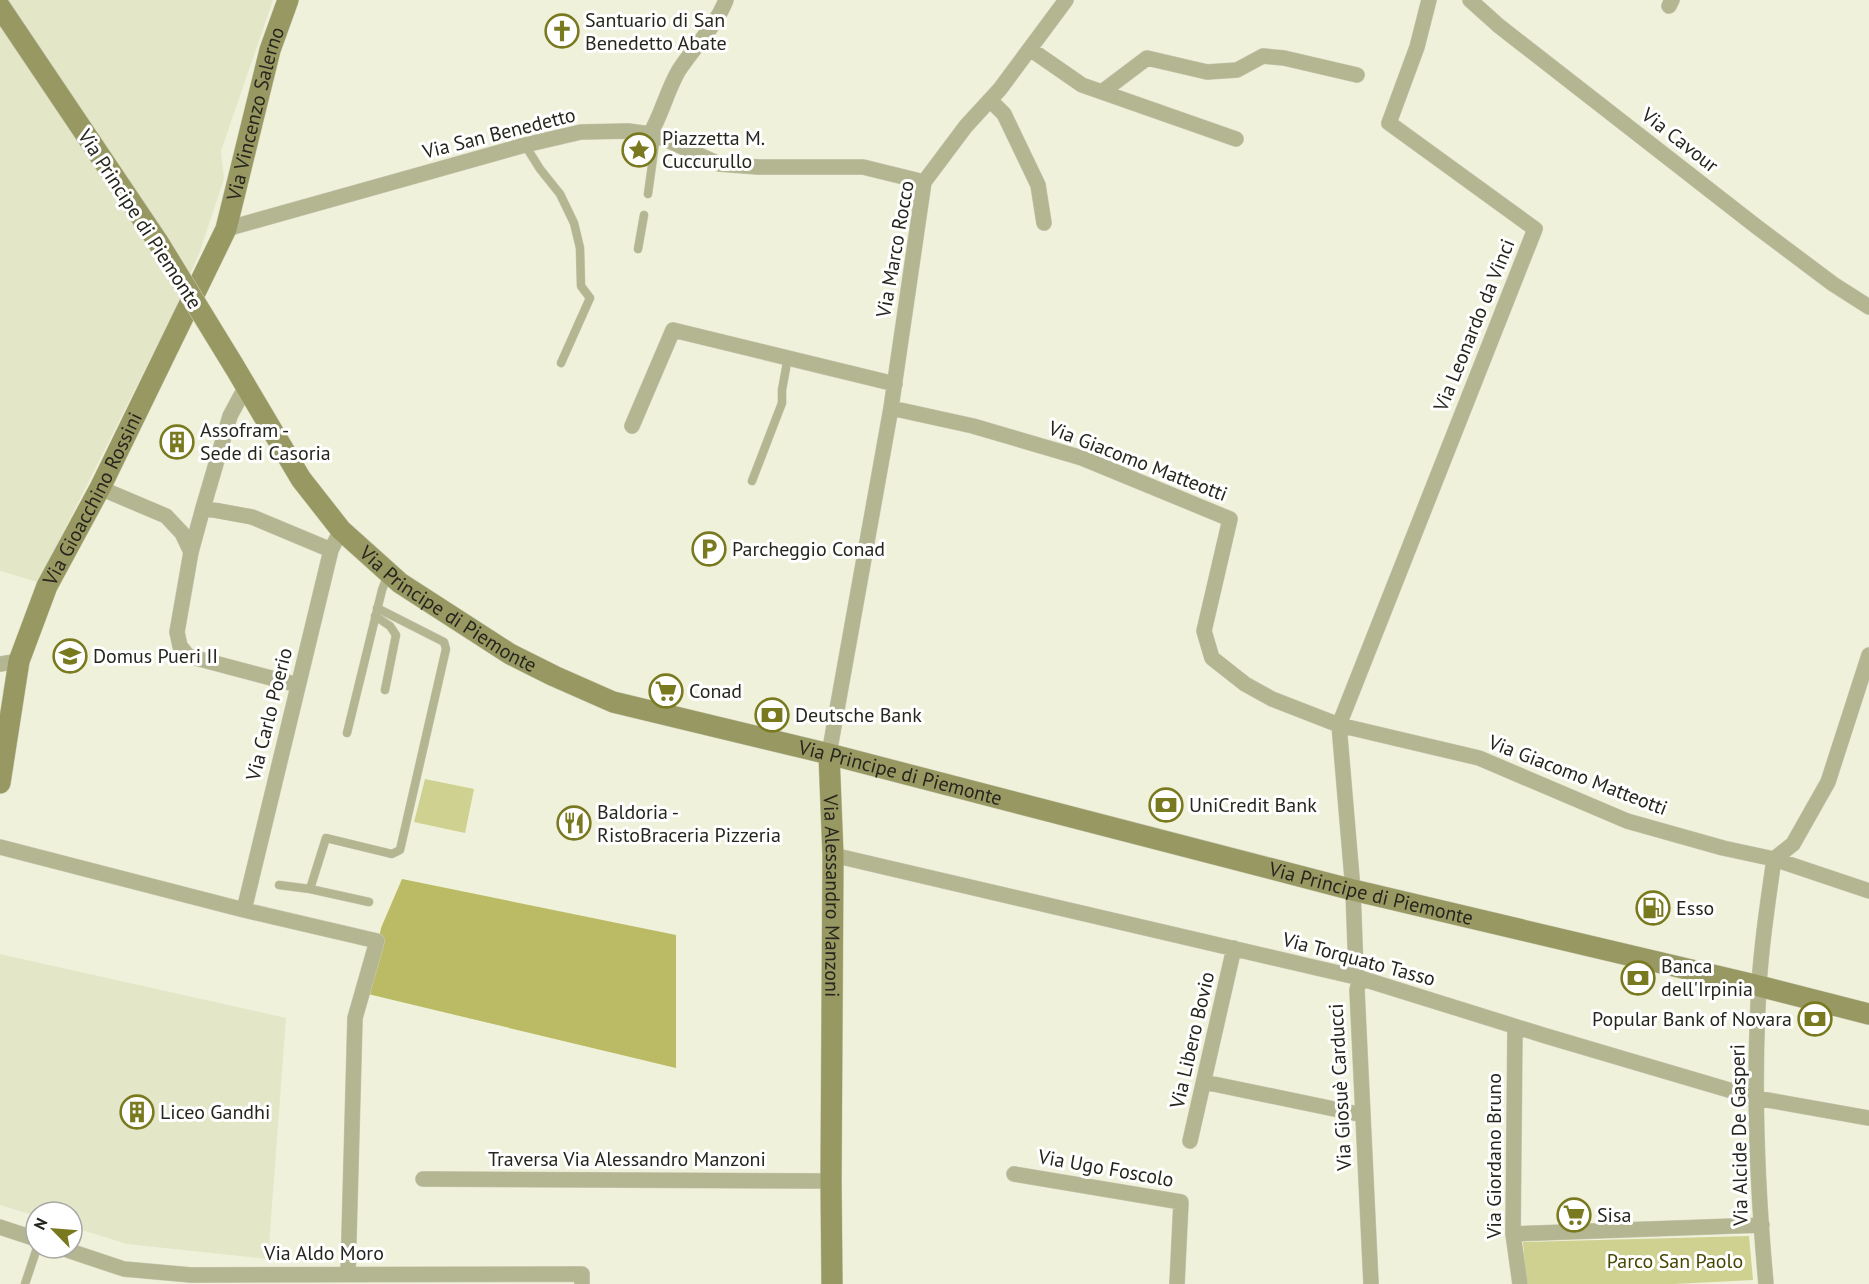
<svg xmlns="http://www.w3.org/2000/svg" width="1869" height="1284" viewBox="0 0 1869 1284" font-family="'PT Sans',sans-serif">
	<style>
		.built { fill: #e4e6c8 }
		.green { fill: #cfd190 }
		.forest { fill: #babb64 }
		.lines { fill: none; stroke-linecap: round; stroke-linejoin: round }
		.lane-casing { stroke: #ccccb8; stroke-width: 9 }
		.street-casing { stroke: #ccccb8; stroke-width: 16 }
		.secondary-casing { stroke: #ccccb8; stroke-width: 22 }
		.lane { stroke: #b4b692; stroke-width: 8 }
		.street { stroke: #b4b692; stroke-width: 15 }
		.secondary { stroke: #989962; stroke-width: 21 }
		.secondary-bridge-casing { stroke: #ccccb8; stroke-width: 22; stroke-linecap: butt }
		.secondary-bridge { stroke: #989962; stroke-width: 21 }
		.labels { text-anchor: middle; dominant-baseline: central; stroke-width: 6; stroke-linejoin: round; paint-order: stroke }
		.poi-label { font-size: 20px; fill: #26261e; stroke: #fff; text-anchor: start }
		.street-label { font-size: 20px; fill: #26261e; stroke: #fff }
		.park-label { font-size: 20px; fill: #464600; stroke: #fff }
	</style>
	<rect width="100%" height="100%" fill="#f0f1da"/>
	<path class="built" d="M0 0H273L221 151 224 179 200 251 175 310 38 582 0 571Z
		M0 954 286 1018 268 1259 127 1244 72 1227V1212H36V1216L0 1205Z"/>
	<path class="green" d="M425 779 474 789 465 833 414 822Z
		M1749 1236 1753 1280 1674 1284H1526L1523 1242Z"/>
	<path class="forest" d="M402 879 676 935V1068L368 994 381 928Z"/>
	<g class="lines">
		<g class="lane-casing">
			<path id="lane" d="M525 145 540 169 560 194 574 223 580 248 581 286 590 298 561 363
				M648 194 656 136
				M638 249 644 215
				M752 481 782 403V390L788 357
				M375 616 390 626 396 635 385 690
				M347 733 382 590 388 574
				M279 885 310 889 369 902
				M310 889 326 838 392 854 400 850 446 649 444 642 377 608
				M25 1284 37 1248"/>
		</g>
		<g class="street-casing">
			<path id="street" d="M1470 0 1499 26 1757 227 1833 284 1869 307
				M1669 6 1672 0
				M1030 49 1082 85 1236 139
				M1102 92 1147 58 1207 72 1237 70 1263 56 1284 58 1357 75
				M990 100 1004 114 1038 185 1044 223
				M650 134C662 114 667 90 679 70 694 47 716 26 726 0
				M226 229 525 145 581 132 628 131 650 134 667 140 719 164 758 167H863L924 182
				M891 408 973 426 1082 458 1230 519 1204 631 1212 658 1245 684 1272 699 1339 725 1479 758 1627 821 1723 848 1774 859 1869 891
				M632 426 673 330 895 384
				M100 488 166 516 182 533 191 552 177 632 180 646 188 656 298 685
				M203 508 230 416 245 388
				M191 552 203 508 252 517 331 550
				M0 664 19 661
				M829 754 891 408 924 182 966 126 1000 89 1066 0
				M0 847 244 910 377 941 355 1018 348 1274
				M833 855 1360 978 1546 1036 1756 1098 1869 1118
				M244 910 331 550 341 530
				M1515 1027 1513 1234 1520 1284
				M1204 1082 1363 1115
				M1190 1141 1234 948
				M1014 1174 1181 1202 1177 1284
				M423 1179 831 1181
				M0 1227 36 1239
				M1513 1234 1762 1225
				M61 1248 124 1269 191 1275 582 1274V1284
				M1371 1284 1357 990 1360 978 1356 972 1353 890 1339 725 1535 229 1389 123 1417 47 1429 0
				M1766 1284C1757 1186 1753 1086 1759 987 1761 944 1768 902 1774 859L1793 844 1828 782 1869 655"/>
		</g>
		<g class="secondary-casing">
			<g id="secondary">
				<path d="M0 7 158 242"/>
				<path id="s1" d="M234 366 301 479 341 530 400 583 510 654 554 676 613 702 829 754 1353 890 1759 986 1869 1014"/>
				<path id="s2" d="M829 754 833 855 831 1181 832 1284"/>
				<path id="s3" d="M0 783 19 661 47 586 100 488 226 229 270 50 288 0"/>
			</g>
		</g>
		<use href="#lane" class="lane"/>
		<use href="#street" class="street"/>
		<use href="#secondary" class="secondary"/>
		<g class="secondary-bridge-casing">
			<path id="secondary-bridge" d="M158 242 234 366"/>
		</g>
		<use href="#secondary-bridge" class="secondary-bridge"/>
	</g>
	<defs>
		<g id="church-ring" transform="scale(1.725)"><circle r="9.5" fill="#fff" stroke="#797920" stroke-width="1.5"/><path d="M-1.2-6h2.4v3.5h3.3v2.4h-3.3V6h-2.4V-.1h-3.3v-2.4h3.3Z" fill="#797920"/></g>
		<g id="sight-ring" transform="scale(1.725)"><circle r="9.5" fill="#fff" stroke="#797920" stroke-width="1.5"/><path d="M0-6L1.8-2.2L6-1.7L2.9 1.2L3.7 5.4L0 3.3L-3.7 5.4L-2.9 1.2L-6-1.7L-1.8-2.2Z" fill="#797920"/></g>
		<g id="building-ring" transform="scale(1.725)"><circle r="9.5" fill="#fff" stroke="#797920" stroke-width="1.5"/><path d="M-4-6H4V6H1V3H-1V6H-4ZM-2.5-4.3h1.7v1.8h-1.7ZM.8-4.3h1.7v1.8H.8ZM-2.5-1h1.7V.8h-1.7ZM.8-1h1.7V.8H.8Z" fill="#797920"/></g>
		<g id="parking-ring" transform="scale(1.725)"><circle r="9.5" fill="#fff" stroke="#797920" stroke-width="1.5"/><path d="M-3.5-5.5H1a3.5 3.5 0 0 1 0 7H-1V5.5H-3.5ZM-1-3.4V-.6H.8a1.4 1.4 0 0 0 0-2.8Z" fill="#797920"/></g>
		<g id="school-ring" transform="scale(1.725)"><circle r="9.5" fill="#fff" stroke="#797920" stroke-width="1.5"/><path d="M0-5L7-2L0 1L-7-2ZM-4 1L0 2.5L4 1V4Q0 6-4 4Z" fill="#797920"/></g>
		<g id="supermarket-ring" transform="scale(1.725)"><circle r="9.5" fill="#fff" stroke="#797920" stroke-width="1.5"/><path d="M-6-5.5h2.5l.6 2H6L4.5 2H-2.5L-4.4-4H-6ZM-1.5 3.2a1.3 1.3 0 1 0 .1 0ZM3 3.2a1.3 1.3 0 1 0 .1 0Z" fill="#797920"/></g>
		<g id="bank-ring" transform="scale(1.725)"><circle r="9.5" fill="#fff" stroke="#797920" stroke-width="1.5"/><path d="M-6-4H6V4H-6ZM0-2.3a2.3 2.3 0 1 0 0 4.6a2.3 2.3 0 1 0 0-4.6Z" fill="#797920"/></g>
		<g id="restaurant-ring" transform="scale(1.725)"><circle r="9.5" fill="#fff" stroke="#797920" stroke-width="1.5"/><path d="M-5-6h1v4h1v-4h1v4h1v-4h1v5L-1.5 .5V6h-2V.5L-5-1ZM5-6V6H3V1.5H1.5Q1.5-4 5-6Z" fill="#797920"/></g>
		<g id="fuel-ring" transform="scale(1.725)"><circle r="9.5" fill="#fff" stroke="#797920" stroke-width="1.5"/><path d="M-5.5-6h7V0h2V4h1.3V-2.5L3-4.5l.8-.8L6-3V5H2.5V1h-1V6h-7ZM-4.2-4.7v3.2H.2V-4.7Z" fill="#797920"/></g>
	</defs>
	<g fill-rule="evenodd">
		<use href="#church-ring" x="562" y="31"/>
		<use href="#sight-ring" x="639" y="150"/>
		<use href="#building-ring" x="177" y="442"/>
		<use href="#parking-ring" x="709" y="549"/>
		<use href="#school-ring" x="70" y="656"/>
		<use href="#supermarket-ring" x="666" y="691"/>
		<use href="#bank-ring" x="772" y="715"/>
		<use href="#bank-ring" x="1166" y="805"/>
		<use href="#restaurant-ring" x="574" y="823"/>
		<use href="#fuel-ring" x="1653" y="908"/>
		<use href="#bank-ring" x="1638" y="978"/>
		<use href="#bank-ring" x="1815" y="1019"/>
		<use href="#building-ring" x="137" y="1112"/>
		<use href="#supermarket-ring" x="1574" y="1215"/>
	</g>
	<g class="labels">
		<g class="poi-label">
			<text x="585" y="20">Santuario di San<tspan x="585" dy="23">Benedetto Abate</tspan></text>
			<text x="662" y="138">Piazzetta M.<tspan x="662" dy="23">Cuccurullo</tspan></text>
			<text x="200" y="430">Assofram -<tspan x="200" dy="23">Sede di Casoria</tspan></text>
			<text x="732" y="549">Parcheggio Conad</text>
			<text x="93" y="656">Domus Pueri II</text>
			<text x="689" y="691">Conad</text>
			<text x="795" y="715">Deutsche Bank</text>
			<text x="1189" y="805">UniCredit Bank</text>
			<text x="597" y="812">Baldoria -<tspan x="597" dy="23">RistoBraceria Pizzeria</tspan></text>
			<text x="1676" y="908">Esso</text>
			<text x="1661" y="966">Banca<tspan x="1661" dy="23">dell'Irpinia</tspan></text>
			<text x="1792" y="1019" text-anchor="end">Popular Bank of Novara</text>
			<text x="160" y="1112">Liceo Gandhi</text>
			<text x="1597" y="1215">Sisa</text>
		</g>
		<g class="street-label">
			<text stroke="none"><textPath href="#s3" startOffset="722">Via Vincenzo Salerno</textPath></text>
			<text transform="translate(499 133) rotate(-14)">Via San Benedetto</text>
			<text transform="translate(1680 140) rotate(38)">Via Cavour</text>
			<text transform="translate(140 219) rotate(57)">Via Principe di Piemonte</text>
			<text transform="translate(895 249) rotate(-80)">Via Marco Rocco</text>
			<text transform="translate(1474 325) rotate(-68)">Via Leonardo da Vinci</text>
			<text transform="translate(1138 461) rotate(21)">Via Giacomo Matteotti</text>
			<text stroke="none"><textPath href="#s3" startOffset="302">Via Gioacchino Rossini</textPath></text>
			<text stroke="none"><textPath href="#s1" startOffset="330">Via Principe di Piemonte</textPath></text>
			<text transform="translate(269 714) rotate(-76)">Via Carlo Poerio</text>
			<text stroke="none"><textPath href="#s1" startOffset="816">Via Principe di Piemonte</textPath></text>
			<text transform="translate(1578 775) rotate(21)">Via Giacomo Matteotti</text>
			<text stroke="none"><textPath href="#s1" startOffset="1302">Via Principe di Piemonte</textPath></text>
			<text stroke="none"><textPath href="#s2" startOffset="142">Via Alessandro Manzoni</textPath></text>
			<text transform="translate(1359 959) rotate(15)">Via Torquato Tasso</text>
			<text transform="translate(1192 1040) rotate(-77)">Via Libero Bovio</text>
			<text transform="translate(1340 1087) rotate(-93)">Via Giosuè Carducci</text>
			<text transform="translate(1739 1135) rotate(-91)">Via Alcide De Gasperi</text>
			<text transform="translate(1494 1156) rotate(-90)">Via Giordano Bruno</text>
			<text x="627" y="1159">Traversa Via Alessandro Manzoni</text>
			<text transform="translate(1106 1168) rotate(10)">Via Ugo Foscolo</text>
			<text x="324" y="1253">Via Aldo Moro</text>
		</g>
		<g class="park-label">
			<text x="1675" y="1261">Parco San Paolo</text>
		</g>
	</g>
	<g transform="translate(54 1230) rotate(295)"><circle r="28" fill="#ffffff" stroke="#a8a8a5" stroke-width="1.5"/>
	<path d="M0-4.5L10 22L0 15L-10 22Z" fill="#797920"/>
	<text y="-9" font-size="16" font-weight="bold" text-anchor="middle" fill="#26261e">N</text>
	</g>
</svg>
